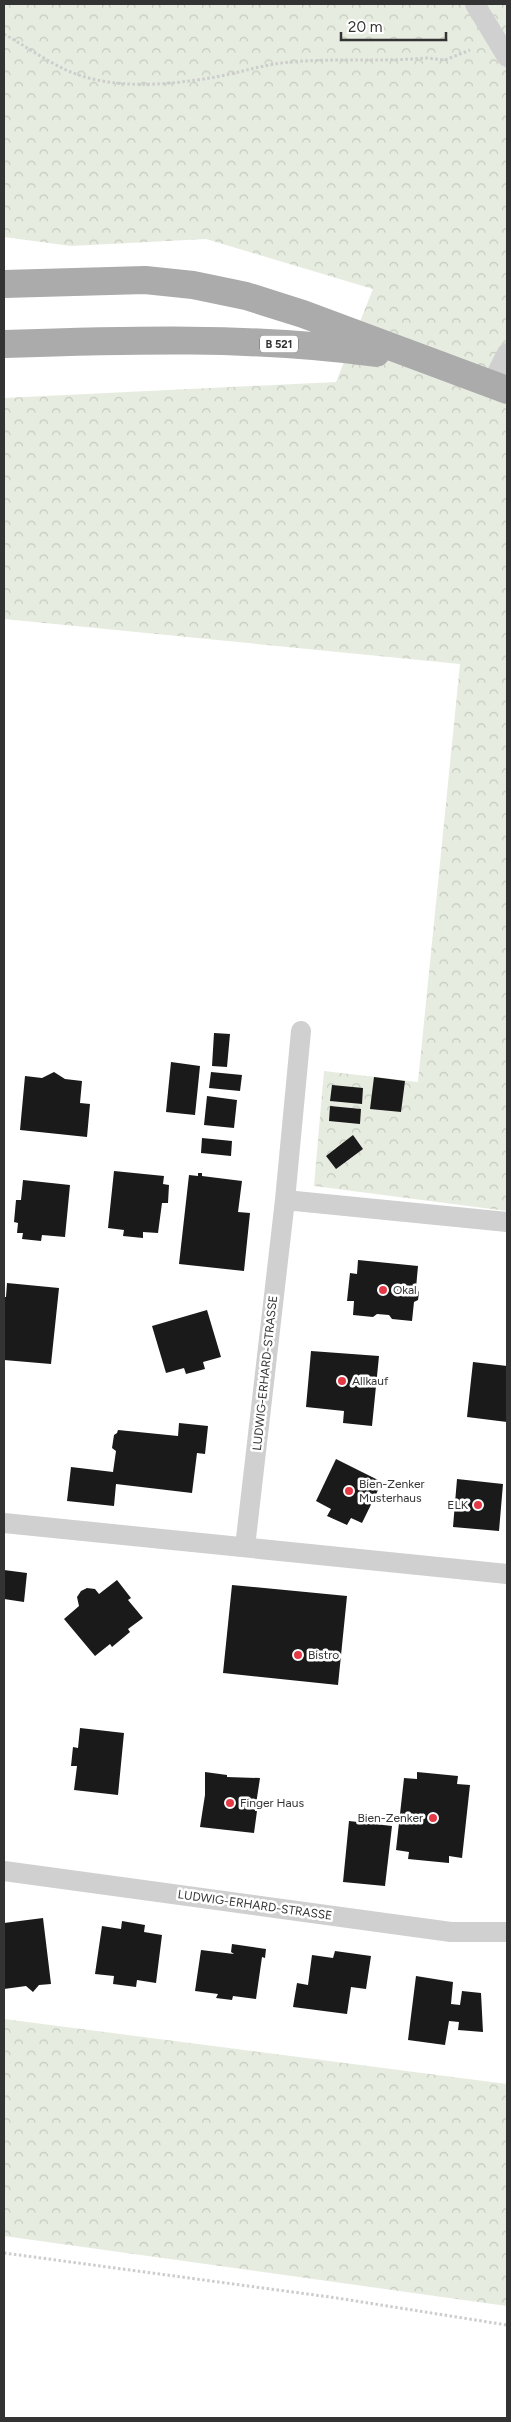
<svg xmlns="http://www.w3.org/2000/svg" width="511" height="2422" viewBox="0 0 511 2422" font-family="Figtree,sans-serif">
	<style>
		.forest { fill: url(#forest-crowns) }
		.building { fill: #1a1a1a }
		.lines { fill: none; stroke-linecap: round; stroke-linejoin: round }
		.path { stroke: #cdcdcd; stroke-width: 3; stroke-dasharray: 2.5 2.5; stroke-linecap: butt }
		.service { stroke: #d0d0d0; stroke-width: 20 }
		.primary { stroke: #ababab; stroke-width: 28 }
		.poi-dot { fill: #e63946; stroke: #fff; stroke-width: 2 }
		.labels { text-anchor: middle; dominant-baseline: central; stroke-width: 5; stroke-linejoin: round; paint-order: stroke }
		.shield { fill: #fff; stroke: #707070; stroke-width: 1 }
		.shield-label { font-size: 11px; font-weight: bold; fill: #333 }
		.poi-label { font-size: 12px; fill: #333; stroke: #fff; text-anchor: start }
		.street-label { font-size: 12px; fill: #333; stroke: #fff }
	</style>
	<defs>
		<pattern id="forest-crowns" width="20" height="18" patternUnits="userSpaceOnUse" patternTransform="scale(1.25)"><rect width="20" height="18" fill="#e6ecdf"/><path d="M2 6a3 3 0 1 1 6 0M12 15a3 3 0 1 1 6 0" fill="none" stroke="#c6cbc0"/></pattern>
	</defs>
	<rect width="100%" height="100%" fill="#fff"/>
	<path class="forest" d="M4 4H507V1211L314 1186 324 1071 418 1082 460 664 4 619V398L336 382 373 289 206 239 71 246 4 237Z
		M4 2019 507 2084V2306L4 2236Z"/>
	<path class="building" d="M214 1033 230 1034 227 1067 212 1066Z
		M171 1062 200 1066 195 1115 166 1112Z
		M54 1072 65 1079 82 1081 80 1103 90 1104 87 1137 20 1130 25 1076 42 1078Z
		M211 1072 242 1075 240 1091 209 1088Z
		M374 1077 405 1081 401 1112 370 1109Z
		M332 1085 363 1088 362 1104 330 1101Z
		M207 1096 237 1100 234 1128 204 1125Z
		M330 1106 361 1109 360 1124 329 1121Z
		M353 1135 363 1149 336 1169 326 1156Z
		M202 1138 232 1141 231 1156 201 1153Z
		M114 1171 164 1176 163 1184 169 1185 168 1203H162L158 1233 143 1232V1238L123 1236 124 1230 108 1228Z
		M198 1173H202V1176L242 1181 238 1212 250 1213 244 1271 179 1264 189 1175 198 1176Z
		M23 1180 70 1185 65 1237 42 1235 41 1241 22 1239 23 1233H17L18 1223 14 1222 16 1200H21Z
		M358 1260 418 1266 416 1288 419 1292 418 1300 414 1302 412 1321 392 1319 389 1315 377 1314 373 1317 353 1315 354 1301H347L350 1273 357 1274Z
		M7 1283 59 1288 51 1364 4 1360V1297H6Z
		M207 1310 221 1357 203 1362 205 1369 186 1374 184 1368 166 1373 152 1326Z
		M311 1351 379 1356 372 1426 343 1423 344 1411 306 1407Z
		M473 1362 507 1366V1422L467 1417Z
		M179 1423 208 1426 205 1454 197 1453 192 1493 116 1484 114 1506 67 1501 71 1467 113 1472 116 1451 112 1448 114 1435 117 1433 118 1430 178 1436Z
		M336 1459 382 1482 362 1523 351 1518 347 1525 327 1516 331 1509 316 1501Z
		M457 1479 503 1484 499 1531 453 1527Z
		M4 1570 27 1573 24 1602 4 1599Z
		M117 1580 131 1598 128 1600 143 1618 128 1629 130 1632 112 1647 110 1644 95 1656 64 1619 79 1606 77 1597 81 1591 87 1588 95 1589 99 1594Z
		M232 1585 347 1596 338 1685 223 1673Z
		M80 1728 124 1733 118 1795 74 1790 77 1766H71L73 1747 78 1748Z
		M205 1772 227 1775V1777L260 1778 255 1811H257L254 1833 200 1827 205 1795Z
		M417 1772 458 1776 457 1784 470 1785 462 1858 449 1856V1863L408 1859 409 1852 396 1850 404 1778 417 1779Z
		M349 1821 392 1826 385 1886 343 1882Z
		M43 1918 51 1984 39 1985 33 1992 26 1986 4 1989V1923Z
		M122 1921 145 1925 144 1932 162 1935 156 1983 137 1980 136 1987 113 1984 114 1976 95 1974 102 1926 121 1929Z
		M232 1944 266 1949 265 1958 262 1957 256 1999 233 1996 232 2000 216 1998 218 1994 195 1991 201 1950 234 1954 231 1952Z
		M335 1951 371 1956 366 1989 351 1987 347 2014 293 2007 297 1983 308 1985 312 1955 333 1958Z
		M416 1976 453 1982 451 2004 460 2005 462 1991 481 1993 483 2032 458 2030 459 2022 449 2021 445 2045 408 2040Z"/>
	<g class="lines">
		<path class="path" d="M4 34C25 46 45 60 66 70 113 91 168 85 216 77 242 72 265 64 291 62 336 58 382 62 427 58L445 60 470 50
			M4 2253 337 2298 507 2325"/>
		<path class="service" d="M475 4 507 57
			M492 383 507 353
			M301 1031 285 1200 507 1222
			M4 1523 507 1574
			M245 1547 285 1200
			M4 1871 451 1932H507"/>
		<path class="primary" d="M4 284 145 280 193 285 246 296 303 314 507 390
			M4 344C128 340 253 336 376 353"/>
	</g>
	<g class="poi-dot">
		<circle cx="383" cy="1290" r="5"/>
		<circle cx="342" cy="1381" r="5"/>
		<circle cx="349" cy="1491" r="5"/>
		<circle cx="478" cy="1505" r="5"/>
		<circle cx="298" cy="1655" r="5"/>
		<circle cx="230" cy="1803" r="5"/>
		<circle cx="433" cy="1818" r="5"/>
	</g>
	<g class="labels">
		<rect class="shield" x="260" y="335.5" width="38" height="17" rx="4"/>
		<g class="shield-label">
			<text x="279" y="344">B 521</text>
		</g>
		<g class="poi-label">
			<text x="393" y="1290">Okal</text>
			<text x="352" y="1381">Allkauf</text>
			<text x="359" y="1484">Bien-Zenker<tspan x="359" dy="14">Musterhaus</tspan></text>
			<text x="468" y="1505" text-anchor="end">ELK</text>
			<text x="308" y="1655">Bistro</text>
			<text x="240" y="1803">Finger Haus</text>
			<text x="423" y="1818" text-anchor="end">Bien-Zenker</text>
		</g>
		<g class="street-label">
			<text transform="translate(265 1373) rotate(-84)">LUDWIG-ERHARD-STRASSE</text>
			<text transform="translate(255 1905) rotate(8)">LUDWIG-ERHARD-STRASSE</text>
		</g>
	</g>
	<rect width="511" height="2422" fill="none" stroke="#333333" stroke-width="10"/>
	<path d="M341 32v8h105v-8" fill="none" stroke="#333333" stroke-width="2.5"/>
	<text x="348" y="32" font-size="15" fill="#333333" stroke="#ffffff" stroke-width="4" paint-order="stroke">20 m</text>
</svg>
